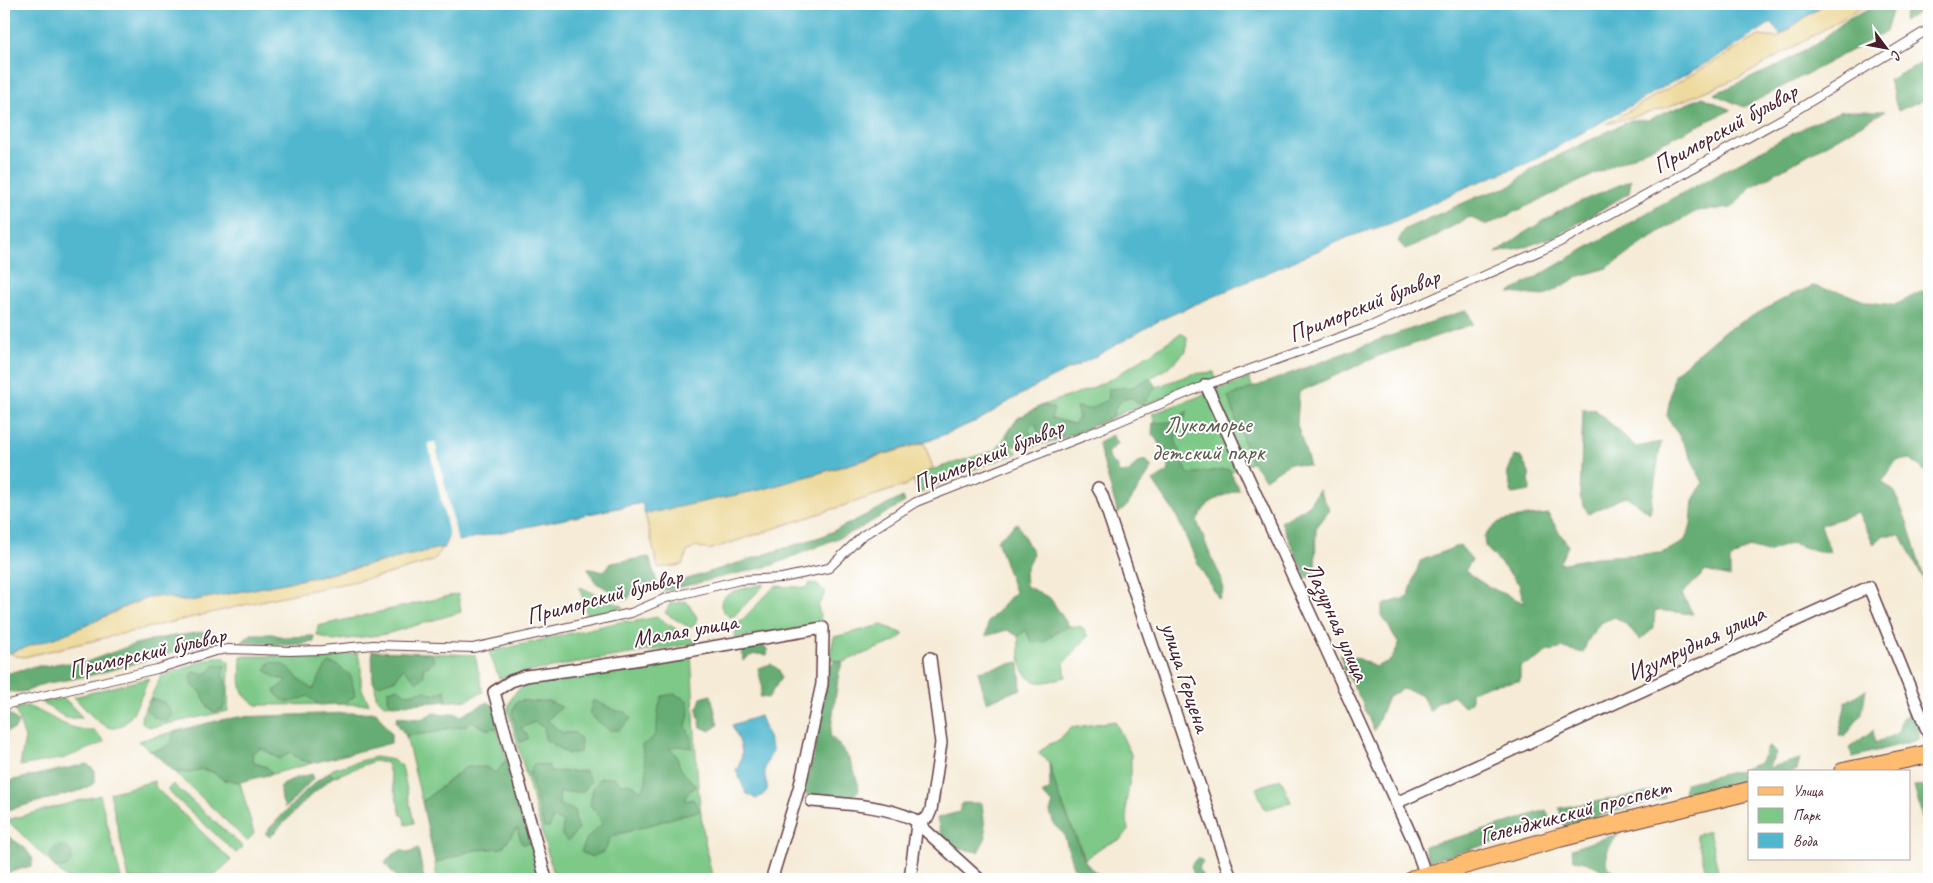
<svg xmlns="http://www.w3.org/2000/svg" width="1933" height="883" viewBox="0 0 1933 883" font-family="Caveat,sans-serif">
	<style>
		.green { fill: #7ec988; stroke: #64745a }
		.forest { fill: #66ad74; stroke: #586650 }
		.sand { fill: #eeda9e; stroke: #9c7c64 }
		.water { fill: #51b7cf; stroke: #4e6b7d }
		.pier { fill: #f5ebd6 }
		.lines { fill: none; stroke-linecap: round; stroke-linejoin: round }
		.pedestrian-casing { stroke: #643e45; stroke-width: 10 }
		.minor-casing { stroke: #643e45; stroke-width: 14 }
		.primary-casing { stroke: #643e45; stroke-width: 20 }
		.pedestrian { stroke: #fff; stroke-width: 8 }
		.minor { stroke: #fff; stroke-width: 11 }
		.primary { stroke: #fdbc70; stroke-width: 18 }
		.labels { text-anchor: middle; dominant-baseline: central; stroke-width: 4; stroke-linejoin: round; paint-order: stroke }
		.street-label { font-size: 24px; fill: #4a1f2b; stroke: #fff }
		.park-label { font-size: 24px; fill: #5c5a4c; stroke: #fff }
	</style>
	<rect width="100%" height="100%" fill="#fff"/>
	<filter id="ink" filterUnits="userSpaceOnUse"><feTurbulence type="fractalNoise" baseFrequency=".02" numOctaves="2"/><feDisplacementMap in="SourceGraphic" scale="10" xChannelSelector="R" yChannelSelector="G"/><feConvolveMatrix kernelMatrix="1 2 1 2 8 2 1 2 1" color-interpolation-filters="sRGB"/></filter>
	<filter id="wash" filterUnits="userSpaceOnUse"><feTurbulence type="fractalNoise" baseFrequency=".0096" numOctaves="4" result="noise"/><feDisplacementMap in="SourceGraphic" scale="20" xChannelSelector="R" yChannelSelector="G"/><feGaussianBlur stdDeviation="1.12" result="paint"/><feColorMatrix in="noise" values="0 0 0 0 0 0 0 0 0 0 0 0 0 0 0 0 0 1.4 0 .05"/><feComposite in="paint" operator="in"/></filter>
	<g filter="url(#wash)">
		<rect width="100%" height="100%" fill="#f5ebd6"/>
		<path class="green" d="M1181 333 1187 337 1186 351 1170 366 1150 379 1156 387 1192 374 1214 372 1216 382C1187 392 1157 399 1129 410 1094 425 1048 451 1010 445L1018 453 955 476 920 493 916 488 914 480 931 470 996 450 1018 418 1043 405 1090 389 1113 378Z
			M1249 378 1276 449 1185 496 1152 414Z
			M810 583 817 585 826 592 818 606 822 625 734 638 737 625 775 586C786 587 796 586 807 588Z
			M765 584 734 616 729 617C702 593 751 587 765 584Z
			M580 587 624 607 587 615Z
			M458 594 461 612 386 634 333 641 317 635 318 626Z
			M686 601 697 617 695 625 690 628 665 613 670 604Z
			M657 617 698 643 574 663 499 678 489 652 624 621 632 622Z
			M882 625 904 634 896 641 843 662 829 659 834 637Z
			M1069 626 1082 627 1088 636 1064 663 1066 677C1058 679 1047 683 1038 682 1018 680 1020 650 1018 636L1026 630 1044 642 1058 631Z
			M372 651 475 655 483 692 466 700 384 705 376 696Z
			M358 653 361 668V687L369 704 257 705C235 694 241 678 241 656H293Z
			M691 654C696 729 694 806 713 879H555L508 710C511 687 529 682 550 680Z
			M215 657H224L229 662 228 711 153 727 146 726 142 722 141 717 161 676Z
			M149 678C141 695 128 742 102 724 91 717 83 706 74 697Z
			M64 698 83 718H66L41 702Z
			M26 706C51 714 65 731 94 730L105 742 65 758 20 766 25 738 15 709Z
			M471 721 487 729 497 728 507 759 496 773 466 767 422 802 406 736 437 732 448 728 466 726Z
			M1115 721 1131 754V773L1126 804 1128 831 1120 840 1103 846 1085 859 1056 788 1049 762 1038 753 1046 746 1059 740 1070 728Z
			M173 732 174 736 170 745 161 749 151 751 138 741Z
			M261 748 280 759 290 752 301 760 313 763 272 774 266 767 254 763 252 753Z
			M375 757 393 760 402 766 414 823 406 825 403 816 401 815 387 763 374 761 333 777 329 772 335 768Z
			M199 769 213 772 224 780 240 782 254 834 247 841 175 772 189 773Z
			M1281 779 1291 802 1265 810 1256 788Z
			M154 781 156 788 231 860 212 879H129L110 793Z
			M173 784 243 847 236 853 167 790Z
			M100 795 121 879H67L7 820Z
			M517 827 531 843 541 879H437L435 863 474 850 502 848Z
			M1709 831 1720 879H1708L1696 835Z"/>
		<path class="forest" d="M1878 4H1894L1886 32 1744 107 1714 94 1773 68 1816 44 1849 18Z
			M1909 4H1929V7L1903 21Z
			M1929 59V97L1898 111 1889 80Z
			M1703 97 1731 110 1487 225 1469 217 1432 238 1405 249 1398 241 1405 229 1479 196 1511 186 1531 169 1631 120H1648Z
			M1841 111H1885L1751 187 1732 208 1697 211 1661 231 1607 268 1580 276 1544 296 1509 293 1662 204 1807 126Z
			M1631 180 1629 193 1558 235 1528 246 1496 253 1524 233 1563 209Z
			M1813 286 1844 293 1867 302 1895 305 1929 288V475L1911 459 1896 461 1882 482 1895 492 1907 522 1925 582 1901 535H1884L1874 544 1858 513 1821 525 1830 552 1815 551 1792 543 1767 552 1749 547 1730 560V577L1706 571 1682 594 1693 614 1655 610 1654 628 1640 640 1626 624 1615 617 1600 623 1587 642 1583 653 1563 648 1546 652 1538 659 1520 666V681L1490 685 1471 692V702L1464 707 1453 695 1437 703 1430 712 1421 694 1402 689 1388 697 1374 731 1361 700 1344 669 1340 654 1358 658 1375 667 1391 660 1399 644 1382 615V605L1408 597 1420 561 1460 545 1472 560 1465 571 1487 586 1524 603 1519 584 1485 546 1484 536 1499 522 1520 517 1548 514 1568 546 1559 564 1596 557 1662 553 1684 542 1691 526 1693 500 1703 483 1684 444 1667 416 1674 374 1723 332 1789 296Z
			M1467 310 1473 324 1381 355 1299 392 1297 425 1310 466 1290 463 1265 479 1250 459 1228 397 1381 339Z
			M1150 378 1156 387 1141 406 1132 398H1123L1115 409 1112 418 1075 433 1052 440 1039 434 1035 423 1028 430 1035 439 1036 446 1022 447 1009 445 1007 434 1018 418 1043 405 1054 409 1051 418 1074 424 1079 418 1076 407 1090 409 1107 400 1108 389 1133 387Z
			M1583 409 1596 410 1636 447 1661 442 1650 513 1626 496 1588 514 1580 497Z
			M1188 411 1175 439 1188 474 1229 469 1239 490C1217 498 1207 500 1197 521L1211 557 1221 577 1224 590 1219 599 1198 564 1176 515 1153 481 1169 471 1164 451 1152 433 1153 423 1171 422Z
			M1112 435 1117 444 1107 453 1112 463 1116 465 1119 473 1129 472 1138 462 1146 460 1152 468 1127 506 1118 514 1098 443Z
			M1514 456 1521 457 1529 473 1530 491 1512 494 1507 474Z
			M1319 490 1330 510 1316 528 1315 578 1306 577 1281 522 1307 507Z
			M903 497 905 502 857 530 773 565 664 591C645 585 640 582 627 600L596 583 588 568 603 572 611 563 649 557 659 588 823 536Z
			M1017 523 1033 553 1025 572 1026 586 1050 598 1069 626 1058 631 1044 642 1032 643 1026 630 1018 636 1007 630 986 636 988 622 1015 592 997 540Z
			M209 631 216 635V643C159 653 105 676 48 683 40 684 34 689 27 691 20 693 11 691 4 692L5 674 35 666H46L60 663 81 664 135 644 161 638Z
			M251 634H272L283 637 314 636V642L290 645 242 642Z
			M753 644 762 645 768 650 767 655C757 653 750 654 743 661L742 651Z
			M372 651 430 653 435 661 429 666 423 668 424 676 417 682 403 668 396 679 379 685 373 682Z
			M834 661 843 662 839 672 830 736C846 749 856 769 859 790L850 799C835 798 814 802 802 792L814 756 829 668Z
			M270 662C276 663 284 664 289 668 298 677 300 683 313 689 319 680 321 671 329 663L337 665 351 676 355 696 343 704 319 705 308 696C294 702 284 706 274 691L287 680 276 678 265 670Z
			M1019 662 1021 689 986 702 978 671Z
			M771 664 779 670 781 678 768 698 760 697 762 686 758 668Z
			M215 665H225L222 675C229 684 226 698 223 709L215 712 209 709 201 692 193 686 189 676 193 672 203 674 209 672Z
			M398 688 406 694 425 691 434 695 445 690 447 701 392 705 388 701V690Z
			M1866 689 1862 713 1845 737 1839 735 1846 702Z
			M675 694 688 701 689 714 686 726 690 736 692 748 678 746 669 748C680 756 676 762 683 772 687 777 692 780 696 787L686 794 685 801 693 799 701 811C670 817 641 829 611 836L605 851 592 857 581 852 587 838 602 824 597 813 590 805 593 789 600 778 614 777 620 784 631 783 641 791C652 778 643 761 642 745 660 736 656 729 658 712 658 707 661 701 662 696Z
			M711 695 718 725 710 731 701 727 697 710 701 698Z
			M150 699C164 700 166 703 173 715L167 721C157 720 152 716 145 708Z
			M525 700 532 702 548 701 562 707 547 720 562 733H575L581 740 580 752 568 754 545 739 544 728 535 722 521 728 529 738 520 742 512 713 516 702Z
			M593 700 617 711 626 712 631 719 619 730H609L589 714Z
			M487 702 495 706 498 717 497 728 487 729 471 721 466 726 448 728 437 732 406 736 396 722 397 717 421 719 433 713 444 715 454 713 461 716Z
			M4 709 18 722 15 729 5 732Z
			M1912 711 1918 723V740L1853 757 1849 748 1873 730 1875 743 1898 733 1902 718Z
			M376 712 391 733V743L313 763 301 760 290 752 280 759 261 748 252 753 254 763 267 767 272 774 240 782 224 780 213 772 200 769 189 773 175 772 151 751C162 749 175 746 173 732L220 720 239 717Z
			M1769 746 1776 753 1768 768 1800 759 1797 770 1788 772H1749V781L1684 796 1685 783 1738 771 1760 763Z
			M507 759 531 843 522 844 517 828 502 848 474 850 435 863 422 802 466 767H486L496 773Z
			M1049 762 1056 788 1084 859 1090 868 1107 879H1087L1085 874 1073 867 1064 834 1054 825 1050 812 1053 803 1042 794 1050 789Z
			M87 764 95 771V783L82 790 4 811V782Z
			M534 764 548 765 551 772 585 771 591 782 582 792H560L559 805 575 810V820L578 830 568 841 562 836 563 822 553 818 549 828H544L529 772Z
			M329 772 333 777 312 794 270 837 265 833C286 812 305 788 329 772Z
			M312 774 314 778 285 808C283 803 280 796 280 791 281 779 303 777 312 774Z
			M1929 785V822L1922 817 1914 786Z
			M1663 790 1665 798 1564 825 1559 808Z
			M962 803H982L986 837 978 852 943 845 937 818 959 812Z
			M1546 810 1552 826 1429 861 1424 846 1489 829Z
			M4 833 25 848 33 859 31 866 4 874Z
			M1619 833 1608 849 1606 863 1614 874 1628 879H1609C1601 866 1588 862 1574 860L1571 849Z
			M50 857a11 11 0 1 1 22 0a11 11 0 1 1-22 0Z
			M418 848 424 879H396L397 878 385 863 391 856 401 850 409 853Z
			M1197 858 1203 861 1198 869 1205 879H1195L1191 865Z"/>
		<path class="sand" d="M1824 4H1868L1745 75 1665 108 1606 124 1759 36 1777 38Z
			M924 443 933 468 906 485 709 550 697 546 687 552 682 565 658 568 645 514 764 489Z
			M444 547 433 561 385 575 278 597 24 657 16 656 9 653 85 626 128 606 151 597 161 596 186 602 331 574Z"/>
		<path class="water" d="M4 4H1824L1780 35 1772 22 1731 49 1530 162 1466 187 1389 224 1351 236 1162 319 1091 359 1051 378 1013 399 981 419 931 440 764 489 645 514 642 503 458 541 456 534 449 535 444 547C361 567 279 585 195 600 180 603 166 594 150 597 127 603 106 617 84 626 60 637 35 644 9 653L4 642Z
			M760 716 773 751C770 756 766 763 765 769 763 786 776 788 756 799L746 793 736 770C747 752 740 743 732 725Z"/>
		<path class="pier" d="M435 442 456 533 458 543 456 542 454 536 450 539 428 443Z"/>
	</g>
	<g filter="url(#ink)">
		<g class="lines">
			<g class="pedestrian-casing">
				<path id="pedestrian" d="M4 705 157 669 215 651 229 649 290 651 322 650 373 645 473 648 631 613 666 598 740 580 782 578 829 568 862 536 916 502 1082 437 1206 385 1371 326 1560 242 1785 117 1929 29"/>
			</g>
			<g class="minor-casing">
				<path id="minor" d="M1206 385 1414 842 1426 876
					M1098 488 1102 495 1231 879
					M812 801C846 804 882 805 913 819L979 879
					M1396 803 1869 587 1929 735
					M546 879 494 692 511 681 526 676C625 664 724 644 823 628L822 684 800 785 773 874 774 879
					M910 879 917 824 928 817 931 810 941 743 930 658"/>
			</g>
			<g class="primary-casing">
				<path id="primary" d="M1843 772 1929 754
					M1414 879 1559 838 1749 791"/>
			</g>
			<use href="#pedestrian" class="pedestrian"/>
			<use href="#minor" class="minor"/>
			<use href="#primary" class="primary"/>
		</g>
	</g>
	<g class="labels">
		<g class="street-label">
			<text transform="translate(1725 128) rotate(-29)">Приморский бульвар</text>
			<text transform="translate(1364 305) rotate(-22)">Приморский бульвар</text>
			<text transform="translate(988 455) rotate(-22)">Приморский бульвар</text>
			<text transform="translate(604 596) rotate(-15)">Приморский бульвар</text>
			<text transform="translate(1337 621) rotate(66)">Лазурная улица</text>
			<text transform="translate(685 630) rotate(-10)">Малая улица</text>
			<text transform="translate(1696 643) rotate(-25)">Изумрудная улица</text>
			<text transform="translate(147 652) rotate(-13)">Приморский бульвар</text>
			<text transform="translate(1186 677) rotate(72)">улица Герцена</text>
			<text transform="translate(1575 811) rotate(-15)">Геленджикский проспект</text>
		</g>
		<g class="park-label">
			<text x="1208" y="424">Лукоморье<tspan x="1208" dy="28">детский парк</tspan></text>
		</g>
	</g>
	<rect width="1933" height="883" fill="none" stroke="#fff" stroke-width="20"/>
	<rect x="1748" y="770" width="162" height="90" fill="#ffffff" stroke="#b7a5aa"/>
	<rect x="1758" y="787" width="25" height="8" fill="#fdbc70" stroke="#b7a5aa"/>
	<text x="1793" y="796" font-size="15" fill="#4a1f2b">Улица</text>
	<rect x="1758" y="808" width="25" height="15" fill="#7ec988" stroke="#b7a5aa"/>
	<text x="1793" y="820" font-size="15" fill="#4a1f2b">Парк</text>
	<rect x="1758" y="833" width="25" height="15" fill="#51b7cf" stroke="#b7a5aa"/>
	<text x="1793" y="846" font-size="15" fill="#4a1f2b">Вода</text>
	<g transform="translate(1886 48) rotate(122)" stroke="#ffffff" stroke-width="4" paint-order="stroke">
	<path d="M0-4L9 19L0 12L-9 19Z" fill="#4a1f2b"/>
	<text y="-8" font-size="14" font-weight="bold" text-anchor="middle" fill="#4a1f2b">С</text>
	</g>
</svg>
